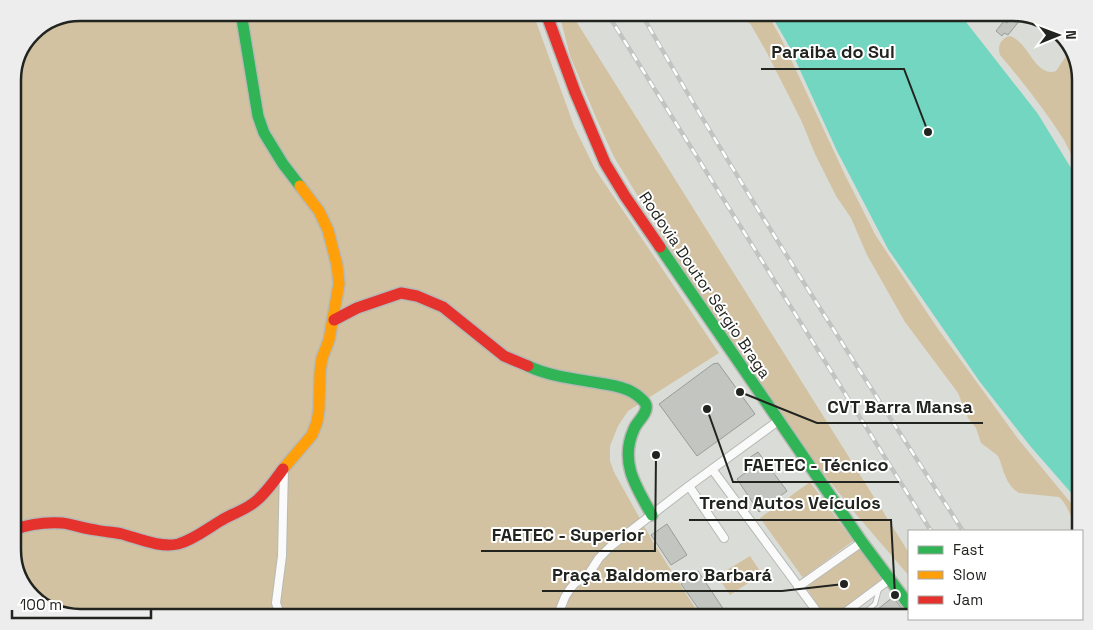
<svg xmlns="http://www.w3.org/2000/svg" width="1093" height="630" viewBox="0 0 1093 630" font-family="'Space Grotesk',sans-serif">
	<style>
		.green { fill: #d3c2a2 }
		.water { fill: #72d6c0 }
		.building { fill: #c2c5c0; stroke: #999c98 }
		.lines { fill: none; stroke-linecap: round; stroke-linejoin: round }
		.lane-casing { stroke: #b7b9b4; stroke-width: 6 }
		.street-casing { stroke: #b7b9b4; stroke-width: 10 }
		.fast-casing { stroke: #b7b9b4; stroke-width: 14 }
		.slow-casing { stroke: #b7b9b4; stroke-width: 14 }
		.jam-casing { stroke: #b7b9b4; stroke-width: 14 }
		.lane { stroke: #f9faf9; stroke-width: 4 }
		.street { stroke: #f9faf9; stroke-width: 8 }
		.fast { stroke: #30b455; stroke-width: 11 }
		.slow { stroke: #ff9f0a; stroke-width: 11 }
		.jam { stroke: #e5322d; stroke-width: 11 }
		.rail-casing { stroke: #c3c4c2; stroke-width: 4.5 }
		.rail { stroke: #fff; stroke-width: 2.5; stroke-dasharray: 8; stroke-linecap: butt }
		.labels { text-anchor: middle; dominant-baseline: central; stroke-width: 4; stroke-linejoin: round; paint-order: stroke }
		.street-label { font-size: 16px; fill: #22241f; stroke: #fff }
		.rim { fill: none; stroke: #22241f; stroke-width: 2.5 }
		.leader { fill: none; stroke: #22241f; stroke-width: 2 }
		.callout-dot { fill: #22241f; stroke: #fff; stroke-width: 2 }
		.callout-label { font-size: 18px; text-anchor: middle; font-weight: bold; fill: #22241f; stroke: #fff; stroke-width: 4; stroke-linejoin: round; paint-order: stroke }
	</style>
	<rect width="100%" height="100%" fill="#daddd7"/>
	<path class="green" d="M80 13H533L574 126 595 169 719 353 628 411 618 426 610 446V461L614 472 653 542 701 617H80L46 609 22 584 13 554V76L32 32Z
		M559 13H571L909 553V576L855 513 820 469 737 352 664 239 614 157 597 120 570 56Z
		M679 13H714C702 20 689 23 679 13Z
		M735 13H767L781 38 846 177 876 236 938 329 1019 440 1080 514V531C1071 521 1069 506 1059 497L1019 493C1006 485 1004 472 999 458L997 455 981 443 976 428 968 418 958 393 905 322 867 255 851 218 836 196 815 154 801 120 767 53 751 25 745 19Z
		M1010 36C1029 42 1035 78 1056 71L1072 47 1080 76V176C1075 164 1070 151 1064 140 1045 110 1023 82 1000 55 997 46 1001 38 1010 36Z
		M810 482 853 541 803 578 760 518Z
		M860 547 881 580 832 617H825L806 587Z
		M750 556 762 574 730 595 717 576Z"/>
	<path class="water" d="M770 13H959L1038 114 1074 173 1080 191V503L1031 447 980 382 888 249 837 151 789 46Z"/>
	<path class="building" d="M1014 13 1024 15 1008 35 1004 33 1002 36 996 31 1004 21 1007 23Z
		M718 363 755 414 697 456 659 404 713 364Z
		M758 452 787 491 759 512 737 479 749 470 743 462Z
		M667 524 687 555 671 565 651 535Z
		M698 571 724 610 727 608 732 618H705L681 584Z
		M893 597 909 618H867Z"/>
	<g class="lines">
		<g class="lane-casing">
			<path id="lane" d="M859 617 875 604 879 589"/>
		</g>
		<g class="street-casing">
			<path id="street" d="M712 469 821 617
				M689 486 724 538
				M798 587 862 542
				M281 617 276 603 282 556 284 469
				M557 617 565 597 570 589 575 583 588 575 599 558 611 546 689 486 778 421
				M839 617 890 579"/>
		</g>
		<g class="fast-casing">
			<path id="fast" d="M241 13 258 116 264 133 283 164 300 186
				M660 247 862 542 909 605
				M528 366C548 376 576 379 599 383 610 385 622 386 632 392 636 394 645 401 646 405 648 414 637 421 634 429 619 462 636 487 652 515"/>
		</g>
		<g class="slow-casing">
			<path id="slow" d="M283 469 312 435 317 422 319 409 320 372 322 358 329 340 339 284 337 265 328 230 319 211 300 186"/>
		</g>
		<g class="jam-casing">
			<path id="jam" d="M546 13 575 92 605 163 625 196 660 247
				M334 320 357 308 401 293 417 296 443 307 504 356 528 366
				M13 530C29 524 45 522 62 523 73 524 84 529 96 530 105 532 114 532 122 534 140 539 160 548 178 544 194 540 208 528 222 520 233 513 246 510 256 501 266 493 275 480 283 469"/>
		</g>
		<use href="#lane" class="lane"/>
		<use href="#street" class="street"/>
		<use href="#fast" class="fast"/>
		<use href="#slow" class="slow"/>
		<use href="#jam" class="jam"/>
		<g class="rail-casing">
			<path id="rail" d="M607 13 931 531
				M641 13C741 189 853 360 963 531"/>
		</g>
		<use href="#rail" class="rail"/>
	</g>
	<g class="labels">
		<g class="street-label">
			<text transform="translate(705 285) rotate(56)">Rodovia Doutor Sérgio Braga</text>
		</g>
	</g>
	<path d="M0 0H1093V630H0ZM80 21H1013A59 59 0 0 1 1072 80V550A59 59 0 0 1 1013 609H80A59 59 0 0 1 21 550V80A59 59 0 0 1 80 21Z" fill="#ededed" fill-rule="evenodd"/>
	<path class="rim" d="M80 21H1013A59 59 0 0 1 1072 80V550A59 59 0 0 1 1013 609H80A59 59 0 0 1 21 550V80A59 59 0 0 1 80 21Z"/>
	<path class="leader" d="M928 132L904 69H761M740 392L817 423H983M707 409L733 482H899M895 595L891 520H689M656 455L655 551H481M844 584L782 591H542"/>
	<g class="callout-dot">
		<circle cx="928" cy="132" r="5"/>
		<circle cx="740" cy="392" r="5"/>
		<circle cx="707" cy="409" r="5"/>
		<circle cx="895" cy="595" r="5"/>
		<circle cx="656" cy="455" r="5"/>
		<circle cx="844" cy="584" r="5"/>
	</g>
	<g class="callout-label">
		<text x="833" y="58">Paraiba do Sul</text>
		<text x="900" y="413">CVT Barra Mansa</text>
		<text x="816" y="471">FAETEC - Técnico</text>
		<text x="790" y="509">Trend Autos Veículos</text>
		<text x="568" y="541">FAETEC - Superior</text>
		<text x="662" y="581">Praça Baldomero Barbará</text>
	</g>
	<rect x="908" y="530" width="175" height="90" fill="#ffffff" stroke="#a7a7a5"/>
	<rect x="918" y="546" width="25" height="8" fill="#30b455" stroke="#a7a7a5"/>
	<text x="953" y="555" font-size="15" fill="#22241f">Fast</text>
	<rect x="918" y="571" width="25" height="8" fill="#ff9f0a" stroke="#a7a7a5"/>
	<text x="953" y="580" font-size="15" fill="#22241f">Slow</text>
	<rect x="918" y="596" width="25" height="8" fill="#e5322d" stroke="#a7a7a5"/>
	<text x="953" y="605" font-size="15" fill="#22241f">Jam</text>
	<g transform="translate(1058 35) rotate(89)" stroke="#ffffff" stroke-width="4" paint-order="stroke">
	<path d="M0-4L9 19L0 12L-9 19Z" fill="#22241f"/>
	<text y="-8" font-size="14" font-weight="bold" text-anchor="middle" fill="#22241f">N</text>
	</g>
	<path d="M12 610v8h139v-8" fill="none" stroke="#22241f" stroke-width="2.5"/>
	<text x="20" y="610" font-size="15" fill="#22241f" stroke="#ffffff" stroke-width="4" paint-order="stroke">100 m</text>
</svg>
